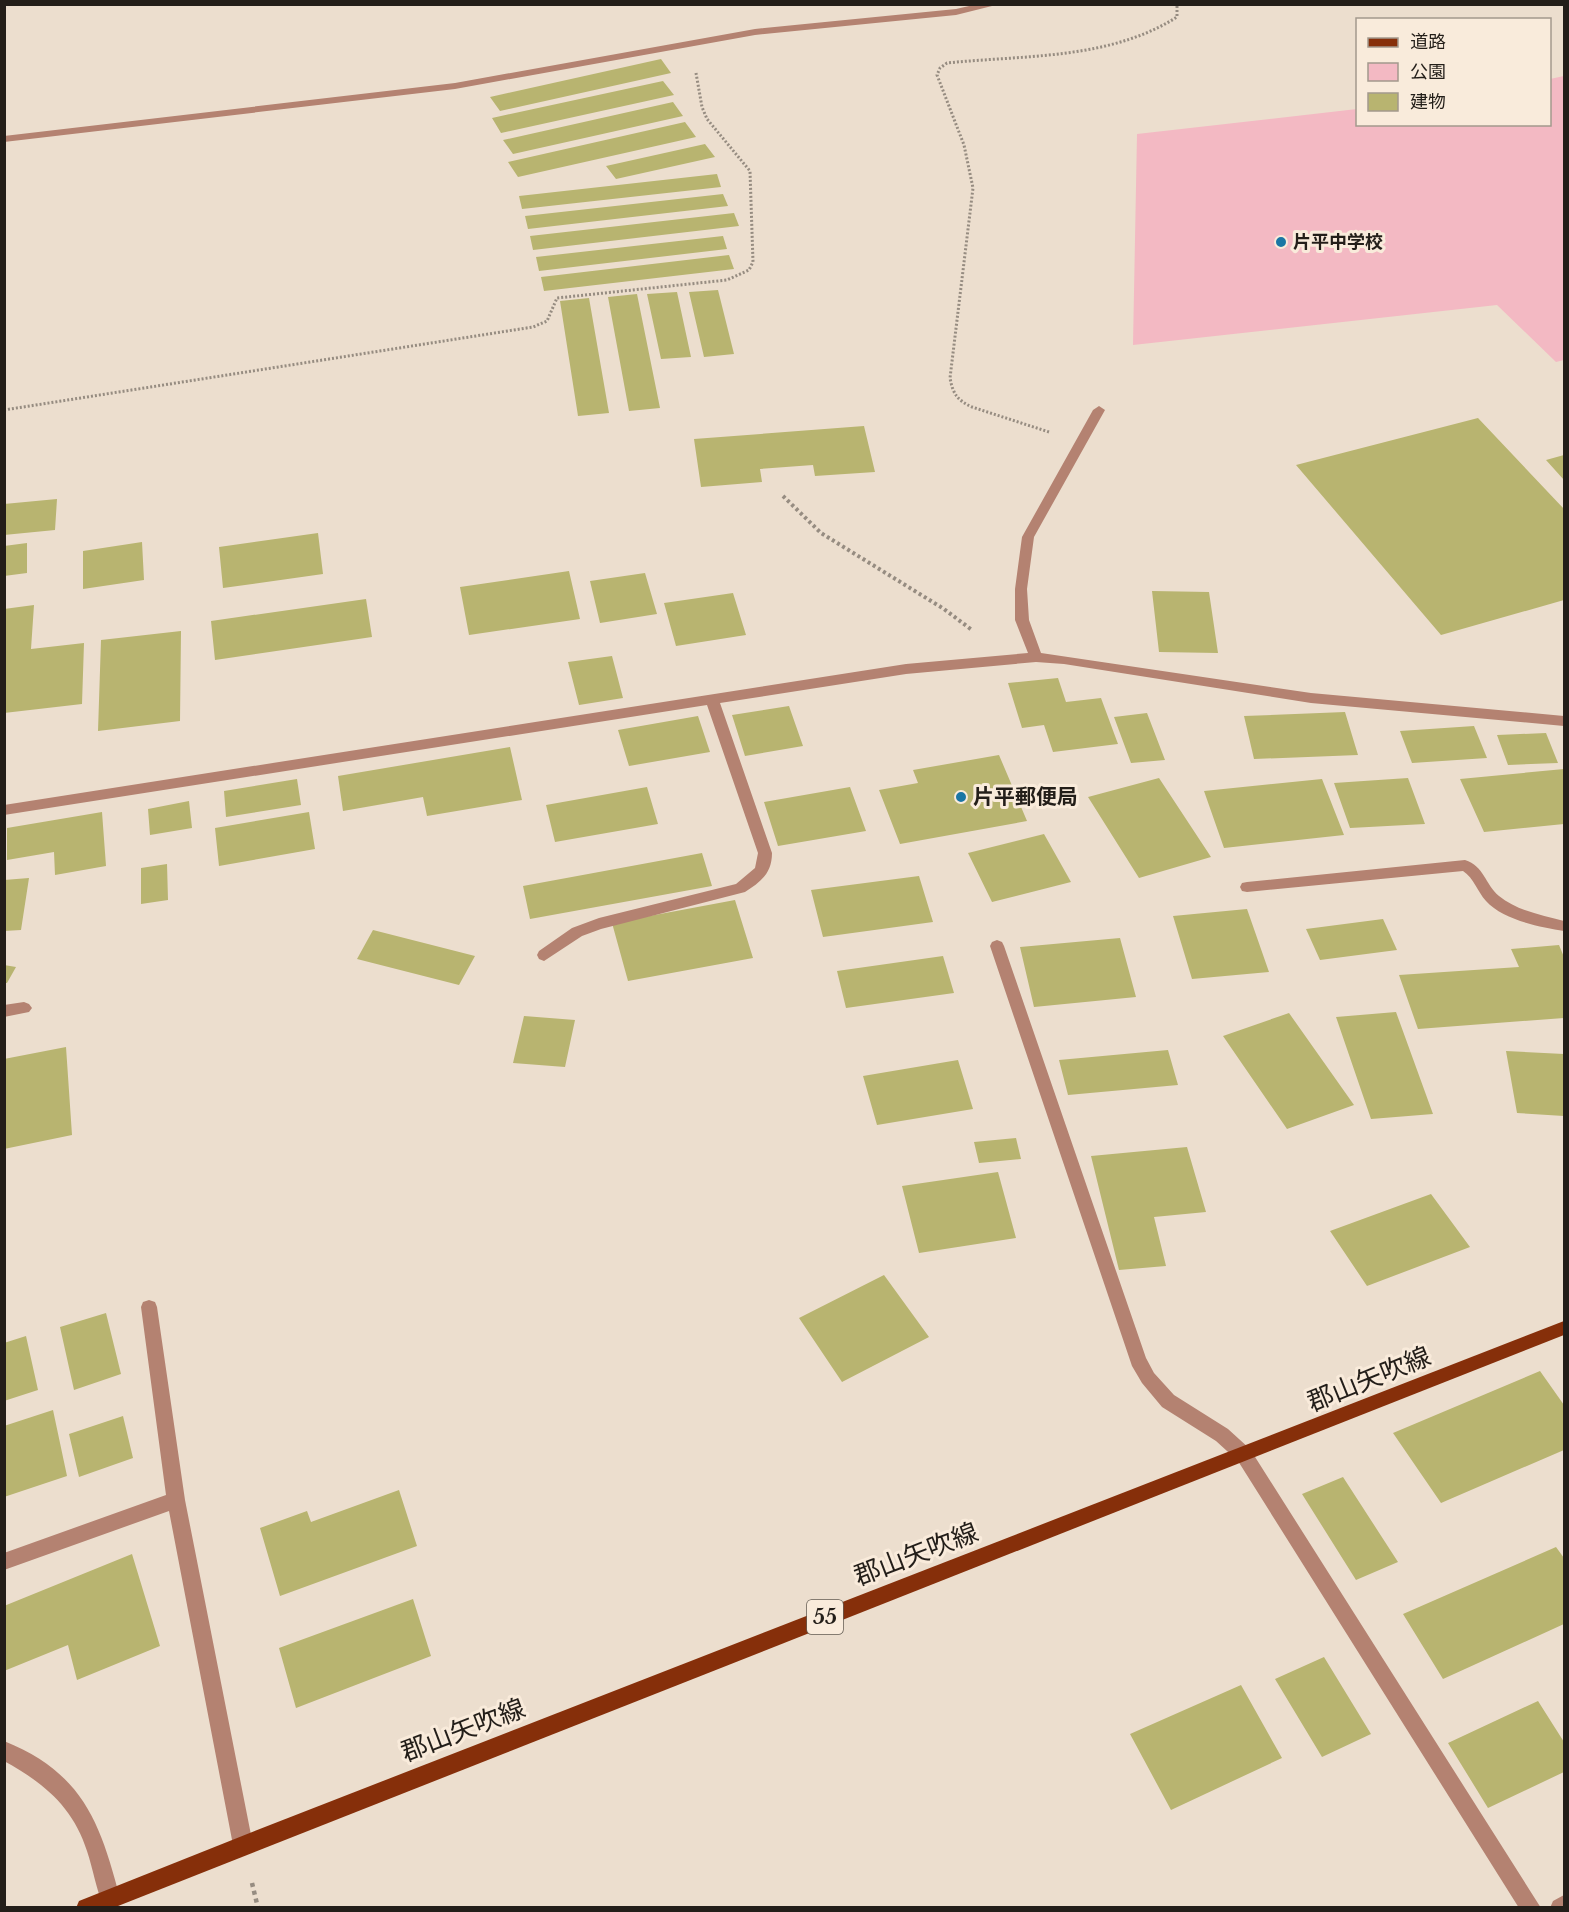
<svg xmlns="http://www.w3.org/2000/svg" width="1569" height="1912" viewBox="0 0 1569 1912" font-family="'Libre Baskerville','Noto Sans JP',serif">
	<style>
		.green { fill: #f3b9c3 }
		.building { fill: #b8b470 }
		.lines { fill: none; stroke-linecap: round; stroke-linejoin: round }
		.path-far2 { stroke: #968c81; stroke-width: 3; stroke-dasharray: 2 2; stroke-linecap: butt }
		.path-far1 { stroke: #968c81; stroke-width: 4; stroke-dasharray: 3 3; stroke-linecap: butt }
		.path { stroke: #968c81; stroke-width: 4.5; stroke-dasharray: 4 4; stroke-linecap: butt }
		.minor { fill: #b48271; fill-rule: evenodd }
		.major { fill: #862f0a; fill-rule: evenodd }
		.poi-dot { fill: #1b76a4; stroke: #f9ebdb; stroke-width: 2 }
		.labels { text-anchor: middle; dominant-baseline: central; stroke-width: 6; stroke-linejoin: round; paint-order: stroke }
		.far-poi-label { font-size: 18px; font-weight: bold; fill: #231e19; stroke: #f9ebdb; text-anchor: start }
		.shield { fill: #f9ebdb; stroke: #635c53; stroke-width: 1.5 }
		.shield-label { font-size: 20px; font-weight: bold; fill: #231e19 }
		.poi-label { font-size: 21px; font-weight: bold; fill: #231e19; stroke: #f9ebdb; text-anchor: start }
		.near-street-label { font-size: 26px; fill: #231e19; stroke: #f9ebdb }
	</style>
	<rect width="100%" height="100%" fill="#ecdece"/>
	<path class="green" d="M1564 76V360L1556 362 1497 305 1133 345 1137 134 1357 109 1358 124H1550V79Z"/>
	<path class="building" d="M661 59 671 73 500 111 490 97Z
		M663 81 674 95 501 133 492 118Z
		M673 102 683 116 513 154 503 140Z
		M685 122 696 137 518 177 508 162Z
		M705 144 715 157 616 179 606 166Z
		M717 174 721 187 522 209 519 196Z
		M723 194 728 206 528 229 525 216Z
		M734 213 739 226 533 250 530 236Z
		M723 236 727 249 539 271 536 257Z
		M729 255 734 269 544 291 541 277Z
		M718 290 734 354 704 357 689 292Z
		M677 292 691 357 661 359 647 294Z
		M637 294 660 408 629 411 608 297Z
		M589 298 609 413 578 416 560 301Z
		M1478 418 1564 509V600L1441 635 1296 465Z
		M864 426 875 472 815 476 813 465 760 469 762 482 701 487 694 439Z
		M1564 455V480L1546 460Z
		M57 499 55 530 4 535V504Z
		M318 533 323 574 223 588 219 547Z
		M142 542 144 580 83 589V551Z
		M27 543V573L4 576V546Z
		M569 571 580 619 469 635 460 587Z
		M645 573 657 614 600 623 590 581Z
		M1152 591 1209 592 1218 653 1159 652Z
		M733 593 746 635 676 646 664 603Z
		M366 599 372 637 215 660 211 621Z
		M34 605 31 649 84 643 82 704 4 713V609Z
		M181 631 180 721 98 731 101 640Z
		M612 656 623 698 579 705 568 662Z
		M1058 678 1066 702 1101 698 1118 744 1053 752 1044 725 1022 728 1008 683Z
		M789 706 803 746 745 756 732 715Z
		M1345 712 1358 755 1254 759 1244 716Z
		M1147 713 1165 760 1131 763 1114 717Z
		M698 716 710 752 629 766 618 730Z
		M1474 726 1487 758 1412 763 1400 731Z
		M1546 733 1558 763 1508 765 1497 735Z
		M510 747 522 800 427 816 423 797 343 811 338 776Z
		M999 755 1027 821 900 844 879 790 918 783 913 770Z
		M1564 769V824L1484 832 1460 779Z
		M1159 778 1211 857 1139 878 1088 797Z
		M1408 778 1425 824 1350 828 1334 783Z
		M297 779 301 805 226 817 224 791Z
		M1322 779 1344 835 1224 848 1204 791Z
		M647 787 658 824 555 842 546 805Z
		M850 787 866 831 778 846 764 802Z
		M189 801 192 828 150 835 148 809Z
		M102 812 106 866 55 875 54 852 7 860V828Z
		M309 812 315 849 219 866 215 828Z
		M1044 834 1071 882 992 902 968 853Z
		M702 853 712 886 530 919 523 886Z
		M167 864 168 900 141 904V868Z
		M919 876 933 922 823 937 811 890Z
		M29 878 21 930 4 931V880Z
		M735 900 753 958 628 981 612 923Z
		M1247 909 1269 972 1192 979 1173 916Z
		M1383 919 1397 950 1320 960 1306 929Z
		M373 930 475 956 459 985 357 959Z
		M1120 938 1136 997 1034 1007 1020 947Z
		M1559 945 1564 957V1018L1418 1029 1399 975 1519 967 1511 949Z
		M943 956 954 993 846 1008 837 971Z
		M4 965 16 967 7 983H4Z
		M1396 1012 1433 1114 1371 1119 1336 1017Z
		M1289 1013 1354 1105 1287 1129 1223 1036Z
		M524 1016 575 1020 565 1067 513 1063Z
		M66 1047 72 1135 4 1149V1059Z
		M1168 1050 1178 1085 1068 1095 1059 1060Z
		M1506 1051 1564 1054V1116L1517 1113Z
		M958 1060 973 1109 877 1125 863 1076Z
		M1016 1138 1021 1159 979 1163 974 1142Z
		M1187 1147 1206 1212 1154 1217 1166 1266 1119 1270 1091 1156Z
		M998 1172 1016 1238 919 1253 902 1186Z
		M1431 1194 1470 1247 1367 1286 1330 1231Z
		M884 1275 929 1337 842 1382 799 1318Z
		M106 1313 121 1374 74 1390 60 1327Z
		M26 1336 38 1390 4 1401V1343Z
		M1540 1371 1564 1405V1450L1441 1503 1393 1433Z
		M53 1410 67 1476 4 1497V1426Z
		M123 1416 133 1458 79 1477 69 1434Z
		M1343 1477 1398 1562 1356 1580 1302 1494Z
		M399 1490 417 1546 280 1596 260 1528 307 1511 311 1522Z
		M1556 1547 1564 1558V1624L1443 1679 1403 1614Z
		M132 1554 160 1646 77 1680 68 1645 4 1671V1606Z
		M413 1599 431 1656 296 1708 279 1648Z
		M1324 1657 1371 1734 1322 1757 1275 1679Z
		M1241 1685 1282 1758 1171 1810 1130 1734Z
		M1538 1701 1564 1742V1772L1488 1808 1448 1743Z"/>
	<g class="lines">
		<path class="path-far2" d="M4 410 533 327 547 321 557 298 727 280 749 270 753 262 750 171 707 119 702 107 696 73
			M1049 432 972 407C957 400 953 394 950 378L973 188 964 145 937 75 940 68 947 63C1024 55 1109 60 1177 17V4"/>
		<path class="path-far1" d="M783 496 821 533 944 609 972 630"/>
		<path class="path" d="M252 1883 258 1908"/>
		<path class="minor" d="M978 4H1000L956 15 755 35 455 89 4 142V136L455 83 755 29 956 9Z
			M1099 406 1105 410 1034 537 1027 589 1029 620 1041 653 1311 693 1564 716V726L1311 703 1064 664 1036 662 906 674 720 703 772 853C772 873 761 882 745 892L601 929 582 936 544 961 539 959 537 955 539 951 572 928 599 918 736 884 755 868 758 853 707 705 4 815V805L906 664 1028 653 1015 620V589L1022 537 1093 410Z
			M1465 860C1484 866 1485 884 1499 896 1517 911 1543 915 1564 921V931C1540 927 1503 920 1486 901 1477 891 1474 878 1463 871L1247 892 1242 891 1240 887 1242 883 1247 882Z
			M997 940 1002 942 1004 946 1146 1358 1154 1373 1174 1395 1228 1429 1250 1449 1541 1908H1519L1238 1461 1216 1441 1162 1407 1142 1383 1132 1366 990 946 992 942Z
			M24 1002 29 1004 32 1008 29 1012 4 1017V1005Z
			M149 1300 155 1302 157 1307 185 1500 253 1845 250 1852 243 1855 236 1852 233 1845 169 1511 4 1570V1553L166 1495 141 1307 143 1302Z
			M4 1741C83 1773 100 1822 120 1898L117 1905 112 1908 103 1905C96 1888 93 1869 87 1851 73 1807 44 1783 4 1761Z
			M1564 1895V1908H1550L1553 1901Z"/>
		<path class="major" d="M1564 1321V1335L113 1908H76L79 1901 270 1825Z"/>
	</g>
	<g class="poi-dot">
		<circle cx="1281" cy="242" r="6"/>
		<circle cx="961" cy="797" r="6"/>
	</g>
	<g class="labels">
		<g class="far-poi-label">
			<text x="1293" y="242">片平中学校</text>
		</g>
		<rect class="shield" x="807" y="1600" width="36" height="34" rx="4.5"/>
		<g class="shield-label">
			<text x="825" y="1617">55</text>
		</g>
		<g class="poi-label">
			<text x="973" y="797">片平郵便局</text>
		</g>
		<g class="near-street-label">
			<text transform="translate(1369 1379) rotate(-22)">郡山矢吹線</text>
			<text transform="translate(916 1554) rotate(-21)">郡山矢吹線</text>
			<text transform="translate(463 1730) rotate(-21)">郡山矢吹線</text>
		</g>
	</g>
	<rect width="1569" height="1912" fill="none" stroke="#231e19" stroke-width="12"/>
	<rect x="1356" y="18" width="195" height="108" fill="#f9ebdb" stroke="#a3998d" stroke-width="1.5"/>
	<rect x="1368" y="38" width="30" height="9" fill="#862f0a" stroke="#a3998d" stroke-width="1.5"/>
	<text x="1410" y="48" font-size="18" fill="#231e19">道路</text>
	<rect x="1368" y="63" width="30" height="18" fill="#f3b9c3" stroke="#a3998d" stroke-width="1.5"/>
	<text x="1410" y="78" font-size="18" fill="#231e19">公園</text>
	<rect x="1368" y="93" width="30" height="18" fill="#b8b470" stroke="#a3998d" stroke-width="1.5"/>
	<text x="1410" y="108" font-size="18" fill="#231e19">建物</text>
</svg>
